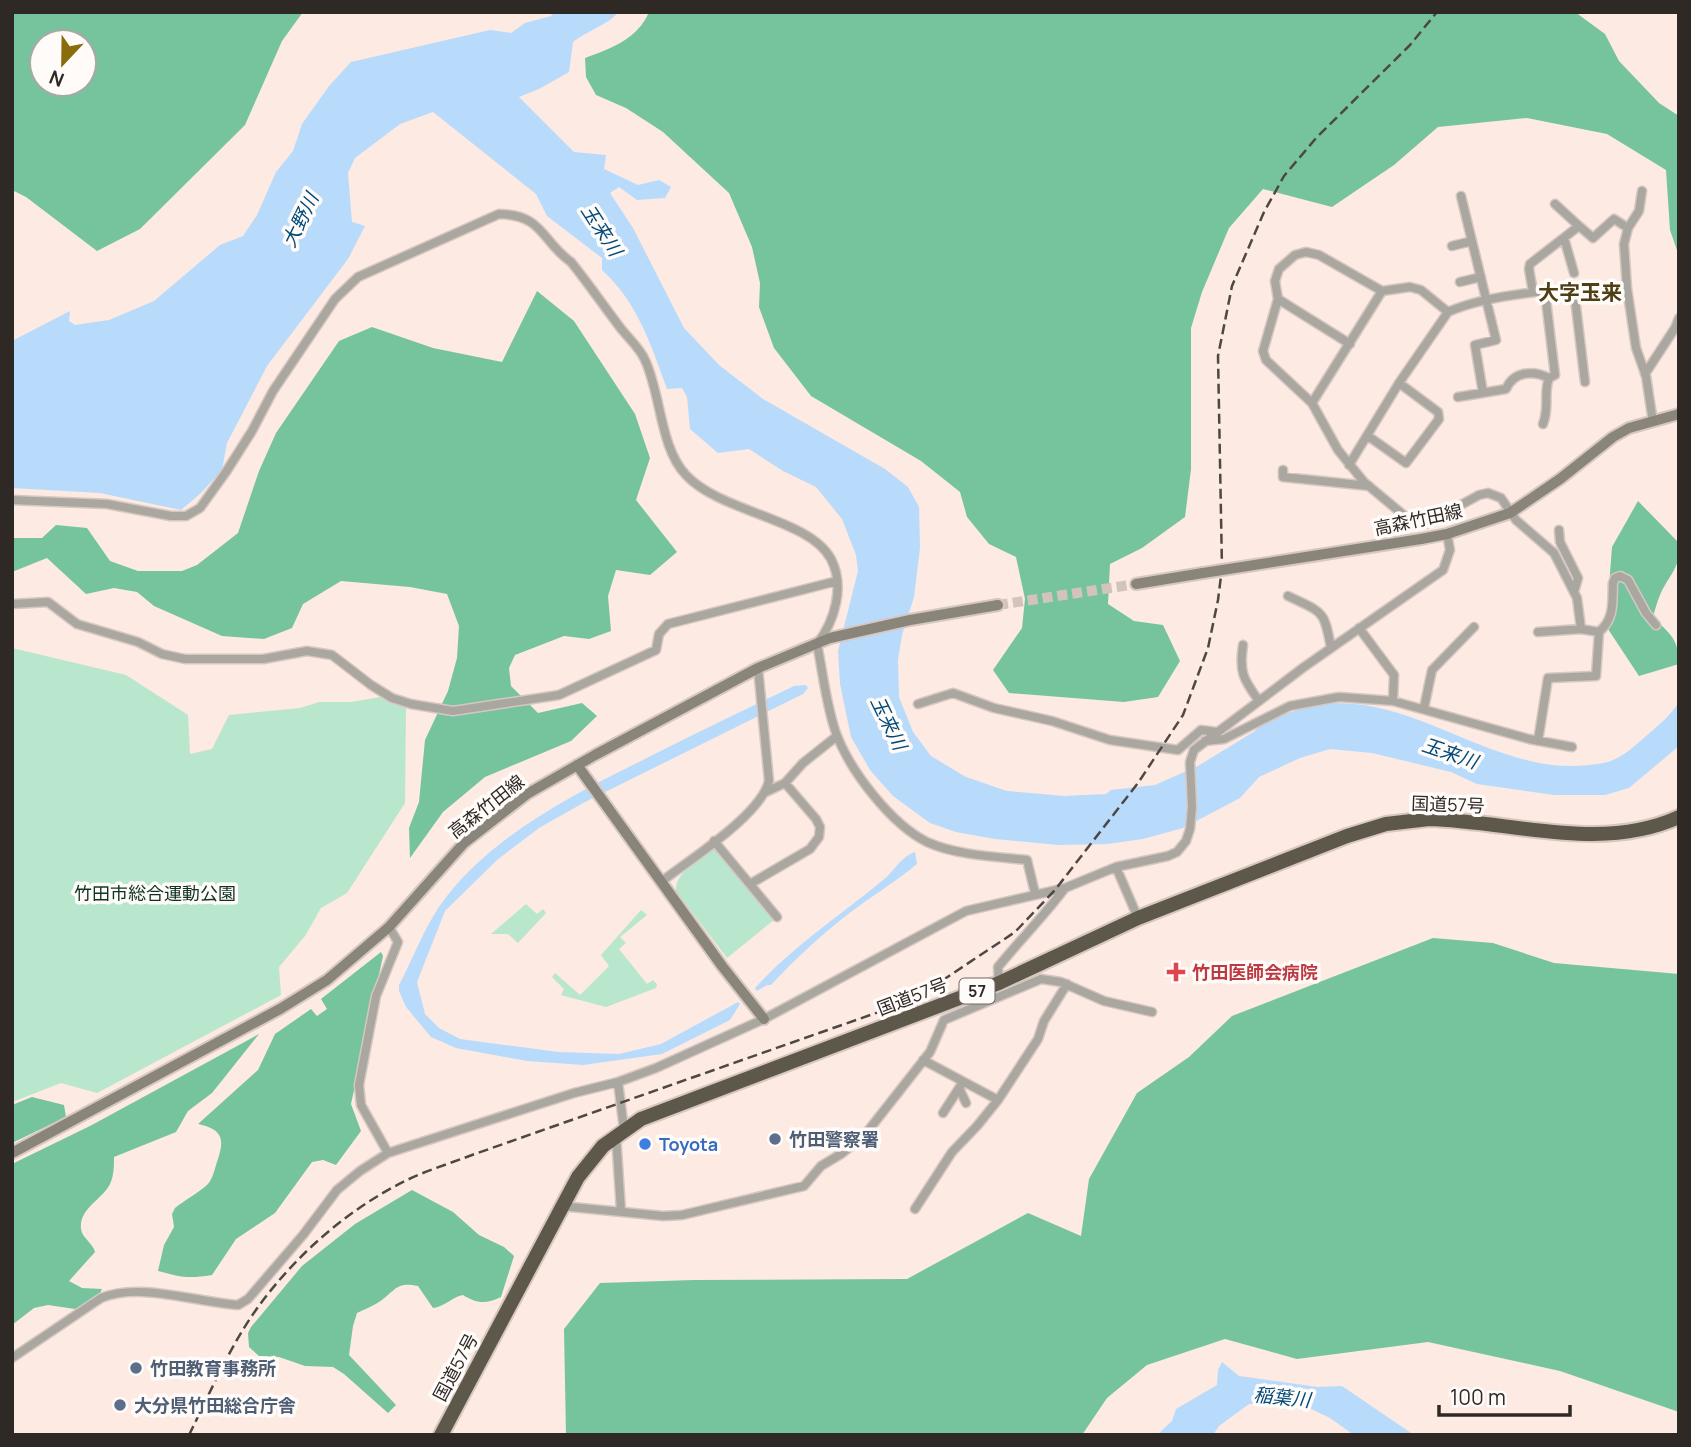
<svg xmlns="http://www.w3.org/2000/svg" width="1691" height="1447" viewBox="0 0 1691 1447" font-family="Manrope,'Noto Sans JP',sans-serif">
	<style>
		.green { fill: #b8e7cd }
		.forest { fill: #76c49d; fill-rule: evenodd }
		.water { fill: #b8dbfc }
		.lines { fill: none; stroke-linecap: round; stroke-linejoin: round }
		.secondary-tunnel { stroke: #d3c3bd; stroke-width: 10; stroke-dasharray: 10 5; stroke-linecap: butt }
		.street-casing { stroke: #d7c7c1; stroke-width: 11 }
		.secondary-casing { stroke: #d7c7c1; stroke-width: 14 }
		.highway-casing { stroke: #d7c7c1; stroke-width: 18 }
		.street { stroke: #aaa7a1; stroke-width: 8 }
		.secondary { stroke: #89857b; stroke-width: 10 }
		.highway { stroke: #5d584a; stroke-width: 14 }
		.rail { stroke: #4f4743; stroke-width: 2.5; stroke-dasharray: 10 5; stroke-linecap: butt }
		.secondary-bridge-casing { stroke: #d7c7c1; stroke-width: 14; stroke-linecap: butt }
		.secondary-bridge { stroke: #89857b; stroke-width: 10 }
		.health-dot { fill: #e0444e; stroke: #fefbf9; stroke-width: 2.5 }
		.service-dot { fill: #5c6f8a; stroke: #fefbf9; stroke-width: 2.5 }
		.shop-dot { fill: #3f7fe0; stroke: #fefbf9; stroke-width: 2.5 }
		.labels { text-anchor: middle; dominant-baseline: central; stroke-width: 7; stroke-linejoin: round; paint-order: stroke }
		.shield { fill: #fefbf9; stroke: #6d6865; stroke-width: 2 }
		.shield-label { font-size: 16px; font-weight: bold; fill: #2f2926 }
		.street-label { font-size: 18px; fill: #2f2926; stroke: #fefbf9 }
		.park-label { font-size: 18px; fill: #0f3322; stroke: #fefbf9 }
		.health-label { font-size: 18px; font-weight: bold; fill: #be3a42; stroke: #fefbf9; text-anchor: start }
		.service-label { font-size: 18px; font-weight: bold; fill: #4e5e75; stroke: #fefbf9; text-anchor: start }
		.shop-label { font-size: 18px; font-weight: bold; fill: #366cbe; stroke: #fefbf9; text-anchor: start }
		.water-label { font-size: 19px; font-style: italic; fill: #014979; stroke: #fefbf9 }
		.quarter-label { font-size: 21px; font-weight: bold; fill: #4e3f17; stroke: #fefbf9 }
	</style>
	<rect width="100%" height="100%" fill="#fceae3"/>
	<path class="green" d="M12 648 126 675 188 715 190 754 212 749 229 715 300 708 319 702H351L381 697 406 707 405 803 347 893 321 908 305 936 279 967 281 995 97 1093 61 1083 12 1102Z
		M712 849 716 850 775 919 727 958 676 891C675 872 699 860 712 849Z
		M526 904 537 914 543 909 546 913 518 943 508 934H491Z
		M641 910 647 915 620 937 626 943 619 949 647 984 653 980 657 984 656 988 606 1007 561 995 564 989 552 977 555 973 580 995 609 966 601 955Z"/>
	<path class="forest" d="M12 12H303L282 41 245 125 140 229 97 251 26 197 12 190ZM84 42V84H42V42Z
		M649 12H1575L1605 34 1619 61 1659 103 1679 116V256L1670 230 1666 170 1607 134 1527 118 1438 127 1394 165 1332 207 1263 189 1229 228 1202 292 1191 328V469L1185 517 1142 548 1110 564 1108 604 1134 621 1163 625 1180 661 1158 697 1124 702 1009 693 993 670 1022 628 1025 599 1016 557 989 544 967 517 960 492 921 461 811 396 774 348 759 307 760 283 752 247 729 193 663 132 626 108 596 95 586 77 585 58C610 49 638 39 649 12Z
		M537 291 574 321 635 414 650 458 636 500 677 552 650 575 616 570 608 596 611 631 589 639 564 636 515 655 509 668 511 686 538 713 582 703 597 716 571 741 485 777 443 812 410 858 409 828 419 802 425 740 448 691 457 658 459 626 447 594 410 587 341 581 303 604 292 628 264 639 222 636 154 606 137 592 114 588 86 594 47 558 12 572V538H42L56 525 87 528 110 561 138 571H182L197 565 238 533 259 471 276 433 339 341 372 327 433 348 502 362Z
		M1638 501 1677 541C1685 563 1668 576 1660 595 1657 602 1655 610 1653 617 1670 634 1679 639 1679 664L1639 676 1606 626 1612 547Z
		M1433 938 1493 943 1554 963 1679 974V1412L1560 1371 1428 1342 1297 1359 1225 1339 1147 1365 1107 1398 1082 1435H566L564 1329 600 1283 694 1280 907 1279 1028 1213 1081 1236 1089 1179 1137 1093 1189 1057 1232 1016Z
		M381 952 383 956 351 1104 361 1131 336 1165 323 1160 312 1162 275 1213 236 1239 212 1275C188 1279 180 1277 158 1271L164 1245 174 1227 172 1214 175 1208C185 1200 198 1193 207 1185 212 1180 214 1172 216 1165 224 1142 226 1130 198 1124L258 1070 275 1034 311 1009 317 1016 327 1009 321 999Z
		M259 1034 212 1093 188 1111 176 1132 114 1157C114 1165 114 1176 110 1184 102 1200 79 1208 81 1229 82 1238 93 1243 95 1252L69 1281 82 1288 102 1289 99 1295 81 1307 75 1309 48 1305 34 1308 12 1325V1164L90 1126Z
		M32 1097 64 1105 66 1117 12 1143V1105Z
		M412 1190 453 1212 479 1235 504 1247 514 1256 501 1297C486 1304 477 1304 463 1295 452 1297 444 1307 433 1308L418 1286C398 1282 397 1288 383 1299 376 1305 365 1309 357 1313L353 1326 349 1355 396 1405 388 1413 344 1374 333 1367 305 1366 279 1357 259 1356 249 1347 248 1333 251 1327 302 1266 355 1224Z"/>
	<path class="water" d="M554 12H619C606 26 588 30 573 42L569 72 539 89 519 97 574 152 606 155 604 169 638 185 659 180 671 187 665 198 637 200 619 187 610 193 633 228 684 328 719 365 763 399 885 469 908 487 919 507 920 548 914 597 902 635 898 660 899 697 913 732 931 756 966 777 1007 791 1065 796 1106 794 1111 790 1155 785 1198 766 1255 731C1263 719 1279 716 1292 712 1391 675 1477 768 1574 766 1587 765 1599 765 1611 761 1624 756 1636 745 1646 736 1659 725 1670 716 1679 702V746L1629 788 1605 795H1554L1477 784 1451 772 1372 753 1330 749 1300 758 1259 777 1240 798 1183 828 1143 839 1107 844 1059 845 995 839 956 832 930 823 893 796 870 770 851 737 840 684 838 651 858 571 856 555 842 519 816 487 783 471 749 449 718 453 690 429 687 397 682 388 667 389C651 345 638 303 602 270V258L547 216 536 194 433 112 400 124 355 158 348 173 352 222 365 226 348 259 267 366 227 443 222 470 201 493 181 510 100 493 12 488V341L70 311 69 321 75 325 109 320 154 301 220 245 243 236 257 215 276 172 293 151 302 124 329 86 351 62 490 30 511 33 525 23 551 16Z
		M806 685 808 688 803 694 585 802 539 828 497 860 445 911 417 982 425 1014 439 1028 460 1039 558 1052 619 1054 661 1044 738 1002 740 1004 730 1020 662 1054 583 1065 527 1061 456 1048 431 1037 406 1007 399 991V985C415 955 426 922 447 896 494 836 570 796 637 763 689 736 742 711 794 686Z
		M915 852 917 864C894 883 870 897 847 915 820 936 794 960 771 985H767L757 991 755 988C793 946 840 916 883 880 895 871 900 857 915 852Z
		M1222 1362 1239 1376 1318 1387 1342 1386 1414 1435H1354L1330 1418 1305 1406 1249 1404 1219 1426 1213 1435H1157L1172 1421 1176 1409 1217 1385 1218 1370Z"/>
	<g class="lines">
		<path class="secondary-tunnel" d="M998 605 1136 584"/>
		<g class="street-casing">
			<path id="street" d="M1461 196 1496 340 1475 345 1483 393
				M1555 204 1579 226
				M1628 228 1639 211 1642 191
				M1564 238 1574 273
				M1452 246 1472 241
				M1460 282 1481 277
				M1574 290 1585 382
				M1533 292 1529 269 1530 264 1579 226 1593 238 1614 219 1628 228 1624 244 1627 288 1636 348 1646 376 1653 422
				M1278 299 1350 344
				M1448 312C1492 292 1578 287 1627 288
				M1645 374 1675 328 1679 318
				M1458 397 1506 389C1514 371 1533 370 1549 378
				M1312 403 1382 291
				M1543 424C1550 406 1543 394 1549 378L1555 375 1545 292
				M1368 436 1406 463 1439 419 1438 412 1399 383
				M1349 465 1399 383 1448 312 1421 290 1410 287 1382 291 1319 255 1306 252 1295 255 1279 269 1275 281 1278 299 1263 351 1266 360 1312 403 1338 450 1364 482 1412 522 1426 524 1479 495 1488 493 1501 498 1516 520 1554 553 1577 598 1581 629 1538 632
				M1283 470V477L1369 486
				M12 500 107 504 171 516H186L200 508 226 472 252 431 273 391 335 299 358 277 499 214C544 215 541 241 571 262 588 283 603 305 619 326 627 337 640 348 645 360 661 394 660 448 686 475 721 513 809 518 831 559 845 586 835 621 817 644 823 673 826 705 836 733 850 771 891 824 927 842 955 855 996 857 1027 860L1035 893
				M1559 530 1560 542 1578 578 1574 592
				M1288 596C1323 613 1324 609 1331 648
				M12 604 48 602 77 624 138 642 162 654 185 659H263L307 651 332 655 371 685 392 698 411 704 453 711 559 695 656 650 659 634 668 624 837 581
				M1359 628 1394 675 1393 701
				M1599 632C1615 618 1612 603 1613 583L1615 578 1620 576 1628 580 1646 613 1656 625
				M1243 645C1239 672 1243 679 1259 701
				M918 704 953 693 994 708 1052 721 1110 740 1178 750 1201 730 1217 732
				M1424 708 1432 670 1474 627
				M1205 741 1224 739 1290 706 1339 697 1393 701 1529 739 1572 747
				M1538 741 1548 678 1596 676 1599 632 1581 629
				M766 792 785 783 803 763 837 736
				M714 841 777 917
				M1116 867 1138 918
				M661 882C689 860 761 815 769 781L758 668
				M750 884 810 849 819 837 820 827 816 819 785 783
				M999 983 998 967C1020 940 1044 916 1065 888
				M923 1060 998 1100
				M618 1082 624 1129
				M959 1088 966 1103
				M943 1113 963 1082
				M616 1135 621 1211
				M388 1153 361 1105 359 1085 376 996 398 942 389 927
				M561 1206 663 1216 682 1215 804 1186 821 1166 841 1154 864 1136 930 1052 944 1020 1041 979 1061 982 1104 1001 1152 1012
				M915 1209 952 1152 977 1126 998 1100 1038 1039 1044 1021 1067 984
				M12 1358 101 1298C140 1282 196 1302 238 1305L248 1299 303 1235 337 1190 360 1171 388 1153 574 1093 618 1082 656 1068 764 1019 966 911 1065 888 1116 867 1168 856 1177 852 1186 841 1190 829 1192 807 1190 762 1194 750 1304 667 1443 570 1450 550 1447 534"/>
		</g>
		<g class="secondary-casing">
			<path id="secondary" d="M1421 539 1447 534 1510 513 1560 479 1613 437 1629 428 1679 414
				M1136 584 1203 573
				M577 765 722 966 764 1019
				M12 1153 280 1009 327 980 389 927 464 843 527 794 595 755 758 668 830 638 910 620 998 605"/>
		</g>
		<g class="highway-casing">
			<path id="highway" d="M441 1435 578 1177 603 1146 641 1119 999 983 1138 918 1347 836 1386 824 1429 819C1511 821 1600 853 1679 817"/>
		</g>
		<use href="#street" class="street"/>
		<use href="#secondary" class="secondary"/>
		<use href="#highway" class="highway"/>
		<path class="rail" d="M189 1435C211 1391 231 1343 261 1303 299 1252 350 1208 407 1180 428 1170 451 1163 472 1155L913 1000 1015 932 1055 890 1138 783 1183 715 1208 648 1218 600 1222 568 1218 356 1232 286 1264 212 1284 176 1317 137 1410 45 1437 12"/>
		<g class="secondary-bridge-casing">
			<path id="secondary-bridge" d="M1203 573 1421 539"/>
		</g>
		<use href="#secondary-bridge" class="secondary-bridge"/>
	</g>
	<path class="health-dot" d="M1172.5 961.5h7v7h7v7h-7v7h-7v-7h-7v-7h7z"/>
	<g class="service-dot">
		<circle cx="775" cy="1139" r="7"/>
		<circle cx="136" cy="1368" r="7"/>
		<circle cx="120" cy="1405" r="7"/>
	</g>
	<circle class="shop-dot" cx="645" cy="1144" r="7"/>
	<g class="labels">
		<rect class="shield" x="959.5" y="978.5" width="35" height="25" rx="5"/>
		<g class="shield-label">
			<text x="977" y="991">57</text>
		</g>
		<g class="street-label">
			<text transform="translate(1418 519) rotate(-12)">高森竹田線</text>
			<text transform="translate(1448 804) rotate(2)">国道57号</text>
			<text transform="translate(486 806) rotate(-38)">高森竹田線</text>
			<text transform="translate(912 996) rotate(-21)">国道57号</text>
			<text transform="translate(455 1367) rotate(-62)">国道57号</text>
		</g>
		<g class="park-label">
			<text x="155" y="893">竹田市総合運動公園</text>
		</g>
		<g class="health-label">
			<text x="1192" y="972">竹田医師会病院</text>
		</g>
		<g class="service-label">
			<text x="789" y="1139">竹田警察署</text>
			<text x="150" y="1368">竹田教育事務所</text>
			<text x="134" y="1405">大分県竹田総合庁舎</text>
		</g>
		<g class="shop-label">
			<text x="659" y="1144">Toyota</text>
		</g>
		<g class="water-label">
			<text transform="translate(300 220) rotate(-64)">大野川</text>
			<text transform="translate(602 230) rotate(57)">玉来川</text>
			<text transform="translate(889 723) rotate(64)">玉来川</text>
			<text transform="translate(1450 753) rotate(19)">玉来川</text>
			<text transform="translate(1282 1397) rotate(6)">稲葉川</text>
		</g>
		<g class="quarter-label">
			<text x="1580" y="292">大字玉来</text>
		</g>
	</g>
	<rect width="1691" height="1447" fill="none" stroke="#2f2926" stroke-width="28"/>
	<g transform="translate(63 63) rotate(202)"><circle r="33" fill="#fefbf9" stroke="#aba7a5" stroke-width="2"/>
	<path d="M0-5L12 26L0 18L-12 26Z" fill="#896c0b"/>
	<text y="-10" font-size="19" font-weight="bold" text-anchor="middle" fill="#2f2926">N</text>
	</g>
	<path d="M1439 1405v10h131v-10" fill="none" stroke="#2f2926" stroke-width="3.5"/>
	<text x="1450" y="1405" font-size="21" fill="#2f2926" stroke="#fefbf9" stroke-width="5" paint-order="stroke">100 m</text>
</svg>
